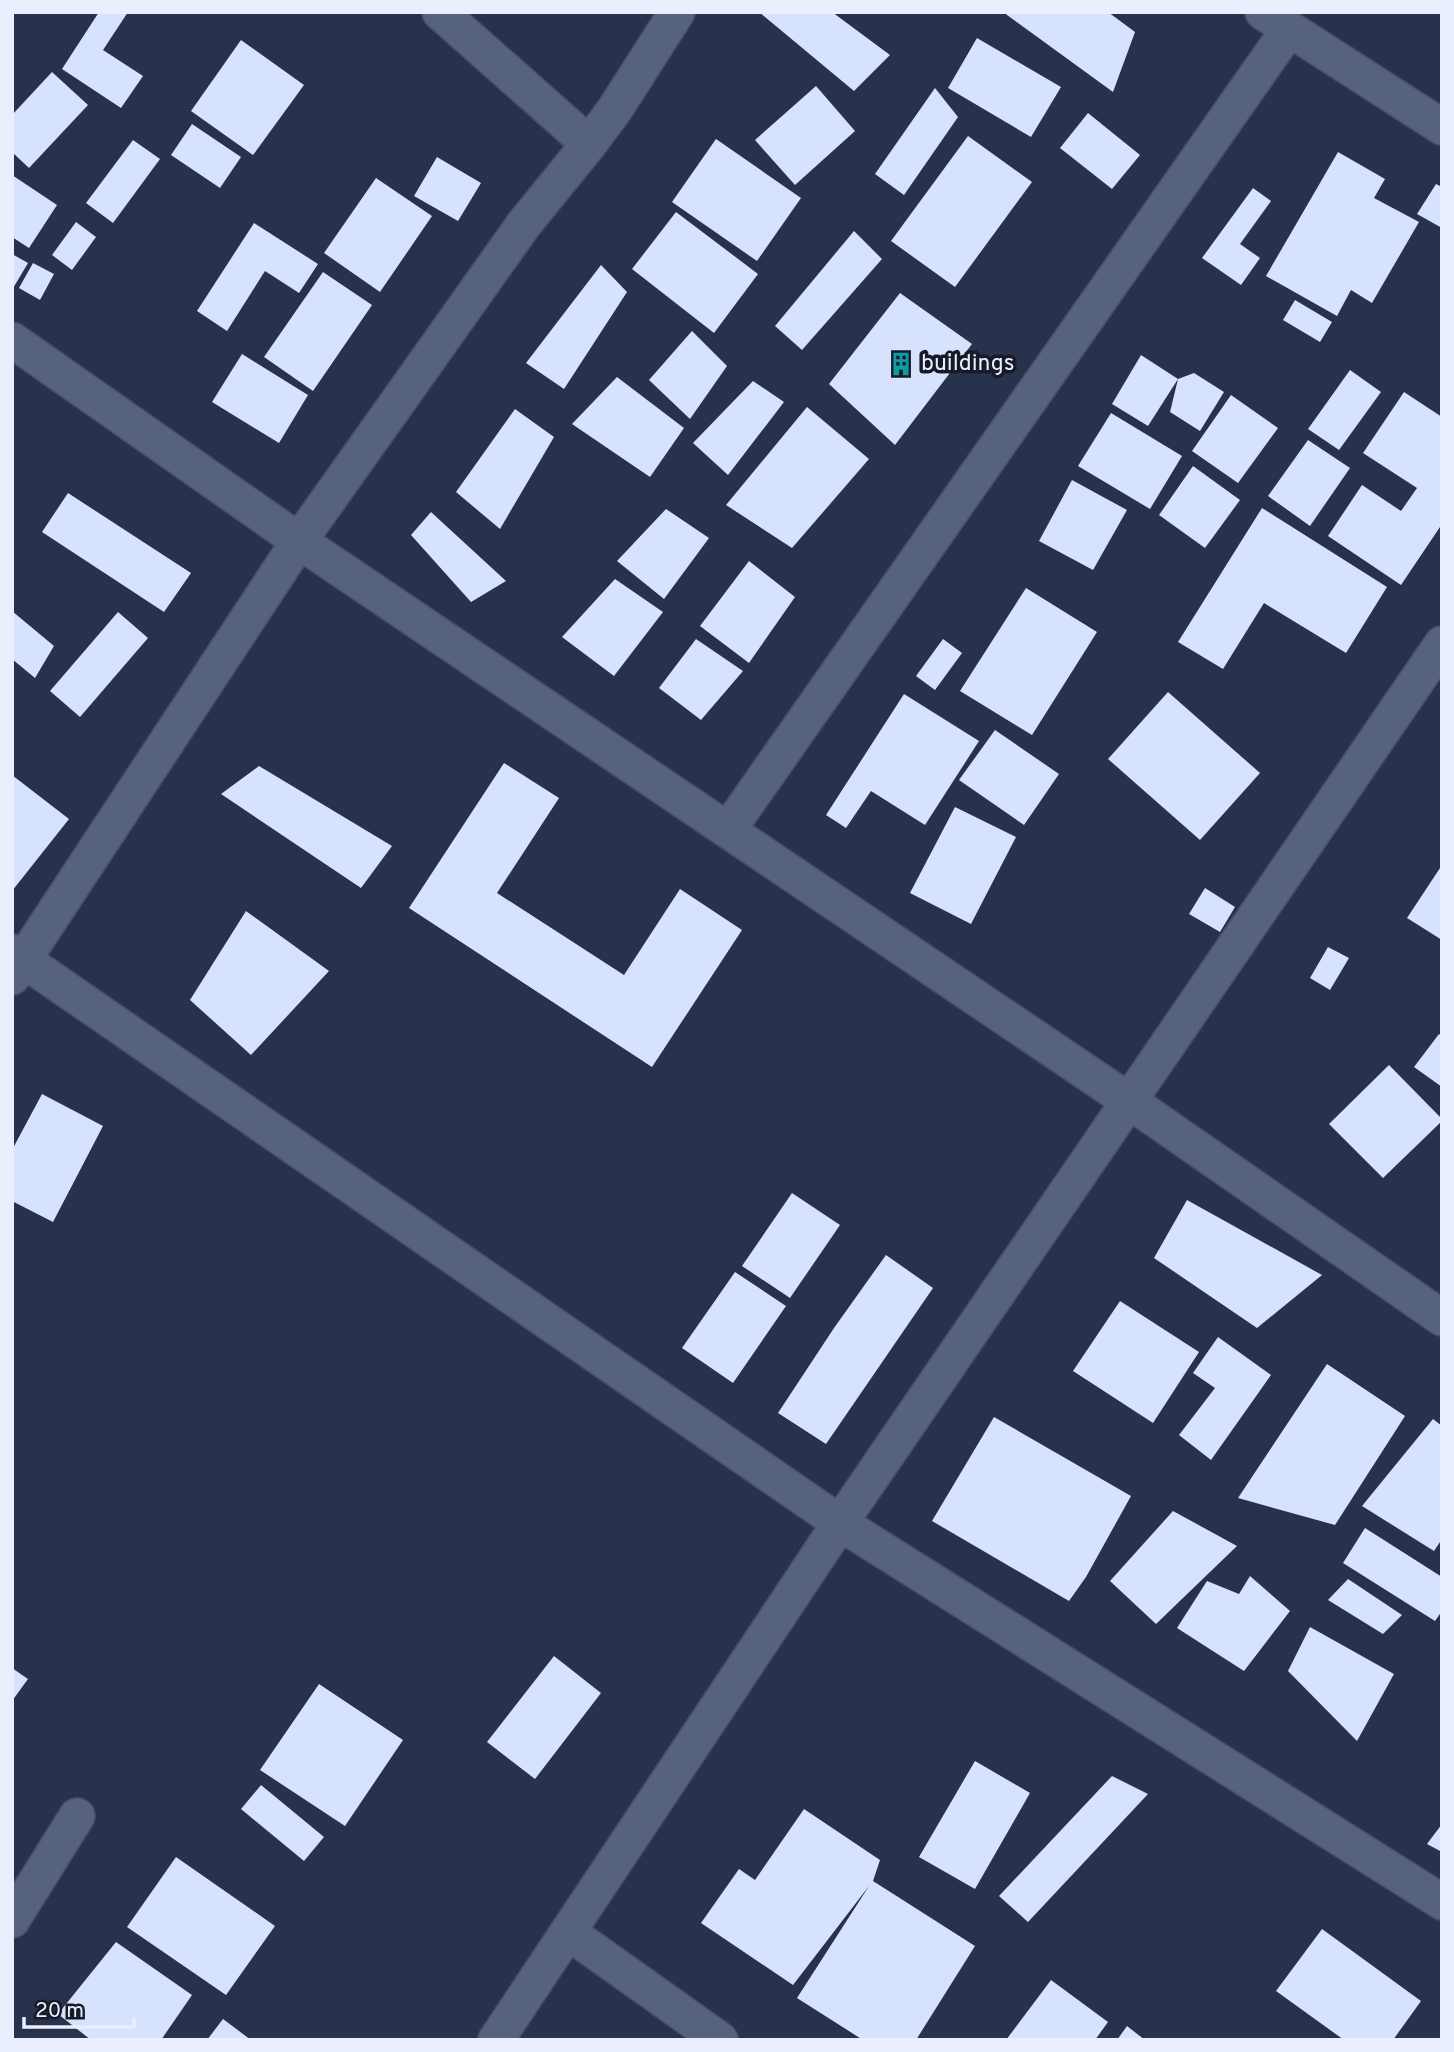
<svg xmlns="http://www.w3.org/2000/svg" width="1454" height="2052" viewBox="0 0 1454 2052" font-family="Overpass,sans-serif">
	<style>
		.building { fill: #d7e2fc }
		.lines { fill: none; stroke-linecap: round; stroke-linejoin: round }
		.street-casing { stroke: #464d62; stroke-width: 38 }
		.street { stroke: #57627e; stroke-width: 35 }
		.labels { text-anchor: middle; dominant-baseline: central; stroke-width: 7; stroke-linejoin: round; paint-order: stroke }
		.poi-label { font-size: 23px; fill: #eaeffd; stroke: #171b27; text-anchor: start }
	</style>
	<rect width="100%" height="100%" fill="#29324c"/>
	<path class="building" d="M99 12H128L103 50 143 76 121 108 62 69Z
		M759 12H832L890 55 854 91Z
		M1003 12H1108L1135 32 1113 92Z
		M977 38 1061 87 1031 137 948 88Z
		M241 40 304 85 253 155 191 111Z
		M52 72 88 105 29 168 12 152V115Z
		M816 86 855 131 795 185 755 140Z
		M935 88 958 117 904 195 875 174Z
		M1088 113 1140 155 1112 189 1060 148Z
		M192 124 241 157 220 188 171 155Z
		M968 136 1032 182 955 287 891 241Z
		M716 139 801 198 757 261 672 202Z
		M133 140 160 159 113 223 86 203Z
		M1338 152 1385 179 1374 198 1419 222 1372 303 1351 290 1337 316 1266 276Z
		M437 157 481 183 458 221 414 196Z
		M12 175 57 205 29 248 12 237Z
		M376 178 432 216 380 292 324 253Z
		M1436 184 1442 187V228L1417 214Z
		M1253 188 1271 201 1240 244 1260 258 1241 285 1202 258Z
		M676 212 758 274 714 333 632 269Z
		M76 222 96 237 72 270 52 255Z
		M254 223 318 264 299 293 265 271 227 331 197 311Z
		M854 231 882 259 802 350 775 326Z
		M12 254 28 263 12 290Z
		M33 263 54 274 40 300 19 288Z
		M601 265 627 292 564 389 526 363Z
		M323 272 372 305 313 391 264 357Z
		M900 293 972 344 895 445 829 384Z
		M1295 300 1332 322 1320 342 1283 320Z
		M692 331 727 366 690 419 649 380Z
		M242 354 308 395 279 443 212 402Z
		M1141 355 1178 379 1148 426 1112 404Z
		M1350 370 1381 392 1339 450 1308 429Z
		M1194 373 1224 392 1200 431 1170 412 1178 379Z
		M617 377 684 428 650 477 572 424Z
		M753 381 784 402 728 475 693 443Z
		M1404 392 1442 417V524L1401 585 1328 536 1362 485 1401 511 1417 488 1363 453Z
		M1231 395 1278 428 1238 483 1192 451Z
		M807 407 869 459 792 548 726 505Z
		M515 409 554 437 500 529 456 492Z
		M1111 413 1182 456 1150 509 1078 466Z
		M1308 440 1350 468 1310 526 1268 496Z
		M1193 466 1240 500 1205 548 1159 515Z
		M1072 480 1127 510 1093 570 1039 541Z
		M68 493 191 573 164 612 42 532Z
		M1262 508 1387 587 1346 653 1264 603 1223 669 1178 642Z
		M666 509 709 538 664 599 617 561Z
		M431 512 506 581 471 602 411 535Z
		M749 561 795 597 749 663 700 626Z
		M615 579 663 612 614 676 562 637Z
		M1026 588 1097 632 1032 735 960 691Z
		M12 611 54 646 35 678 12 659Z
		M118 612 148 638 80 717 50 691Z
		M696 639 743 671 701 720 659 688Z
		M943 639 962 653 935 690 916 676Z
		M1168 692 1260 773 1200 840 1108 759Z
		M904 694 979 741 925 825 871 791 846 828 826 815Z
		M995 730 1059 774 1024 825 959 780Z
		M504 763 559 798 497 893 624 975 680 889 742 930 652 1067 409 908Z
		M259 766 392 846 361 888 221 794Z
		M12 775 69 819 12 891Z
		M955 807 1016 837 971 924 910 893Z
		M1442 865V940L1407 918Z
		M1205 888 1235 907 1220 932 1189 914Z
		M246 911 329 971 251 1055 190 1000Z
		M1328 947 1349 958 1330 990 1310 978Z
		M1439 1034 1442 1036V1087L1414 1067Z
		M1389 1065 1442 1119V1121L1383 1178 1329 1124Z
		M42 1094 103 1126 53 1222 12 1201V1150Z
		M792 1193 840 1225 790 1298 742 1266Z
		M1187 1200 1322 1275 1257 1328 1154 1258Z
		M886 1255 933 1288 826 1444 778 1413 834 1328Z
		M735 1272 786 1306 733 1383 682 1348Z
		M1120 1301 1199 1352 1153 1423 1073 1371Z
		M1218 1337 1271 1375 1211 1460 1179 1435 1215 1388 1193 1373Z
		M1327 1364 1405 1416 1335 1525 1238 1498Z
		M994 1417 1131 1496 1086 1577 1069 1601 932 1521Z
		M1433 1419 1442 1426V1539L1434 1551 1362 1506Z
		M1173 1511 1237 1546 1156 1624 1110 1581Z
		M1365 1528 1442 1577V1611L1435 1621 1343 1563Z
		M1250 1576 1290 1611 1244 1671 1177 1628 1207 1581 1239 1594Z
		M1348 1579 1402 1615 1383 1634 1328 1600Z
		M1310 1627 1394 1674 1357 1741 1288 1671Z
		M554 1656 601 1693 535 1779 487 1742Z
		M12 1668 28 1679 12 1701Z
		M319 1684 403 1740 345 1826 260 1770Z
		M975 1761 1030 1793 975 1889 919 1857Z
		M1112 1776 1148 1794 1028 1922 999 1896Z
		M261 1785 324 1837 304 1861 241 1809Z
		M804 1809 880 1860 873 1881 975 1946 916 2040H863L797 1998 869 1886 793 1985 701 1923 739 1869 755 1880Z
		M1442 1824V1852L1427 1844Z
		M176 1857 275 1926 226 1995 127 1927Z
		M1322 1929 1421 2001 1393 2040H1344L1276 1991Z
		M116 1942 192 1995 161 2040H91L58 2014Z
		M1051 1980 1108 2022 1095 2040H1006Z
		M223 2019 251 2040H207Z
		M1127 2026 1145 2040H1117Z"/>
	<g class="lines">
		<g class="street-casing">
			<path id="street" d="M440 12 589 144
				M1263 12 1442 127
				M12 340 299 541 1129 1101 1442 1318
				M728 830 1289 29
				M12 952 840 1523 1442 1902
				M12 977 299 541 524 224 589 144 615 109 677 12
				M12 1920 77 1816
				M568 1932 720 2040
				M496 2040 840 1523 1442 644"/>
		</g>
		<use href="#street" class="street"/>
	</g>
	<defs>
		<g id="building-bare" transform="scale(1.89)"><path d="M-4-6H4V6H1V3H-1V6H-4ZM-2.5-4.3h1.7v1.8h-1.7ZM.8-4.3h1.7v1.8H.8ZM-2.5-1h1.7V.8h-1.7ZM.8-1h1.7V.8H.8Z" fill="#0f9aa8" stroke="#171b27" stroke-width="2.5" paint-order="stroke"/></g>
	</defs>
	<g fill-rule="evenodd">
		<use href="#building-bare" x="901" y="364"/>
	</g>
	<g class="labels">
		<g class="poi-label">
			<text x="921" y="364">buildings</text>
		</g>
	</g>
	<rect width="1454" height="2052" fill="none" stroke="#eaeffd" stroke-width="28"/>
	<path d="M24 2017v10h110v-10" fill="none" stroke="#eaeffd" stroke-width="3.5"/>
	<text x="35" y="2017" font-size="21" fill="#eaeffd" stroke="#171b27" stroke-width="5" paint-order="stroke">20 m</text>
</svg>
